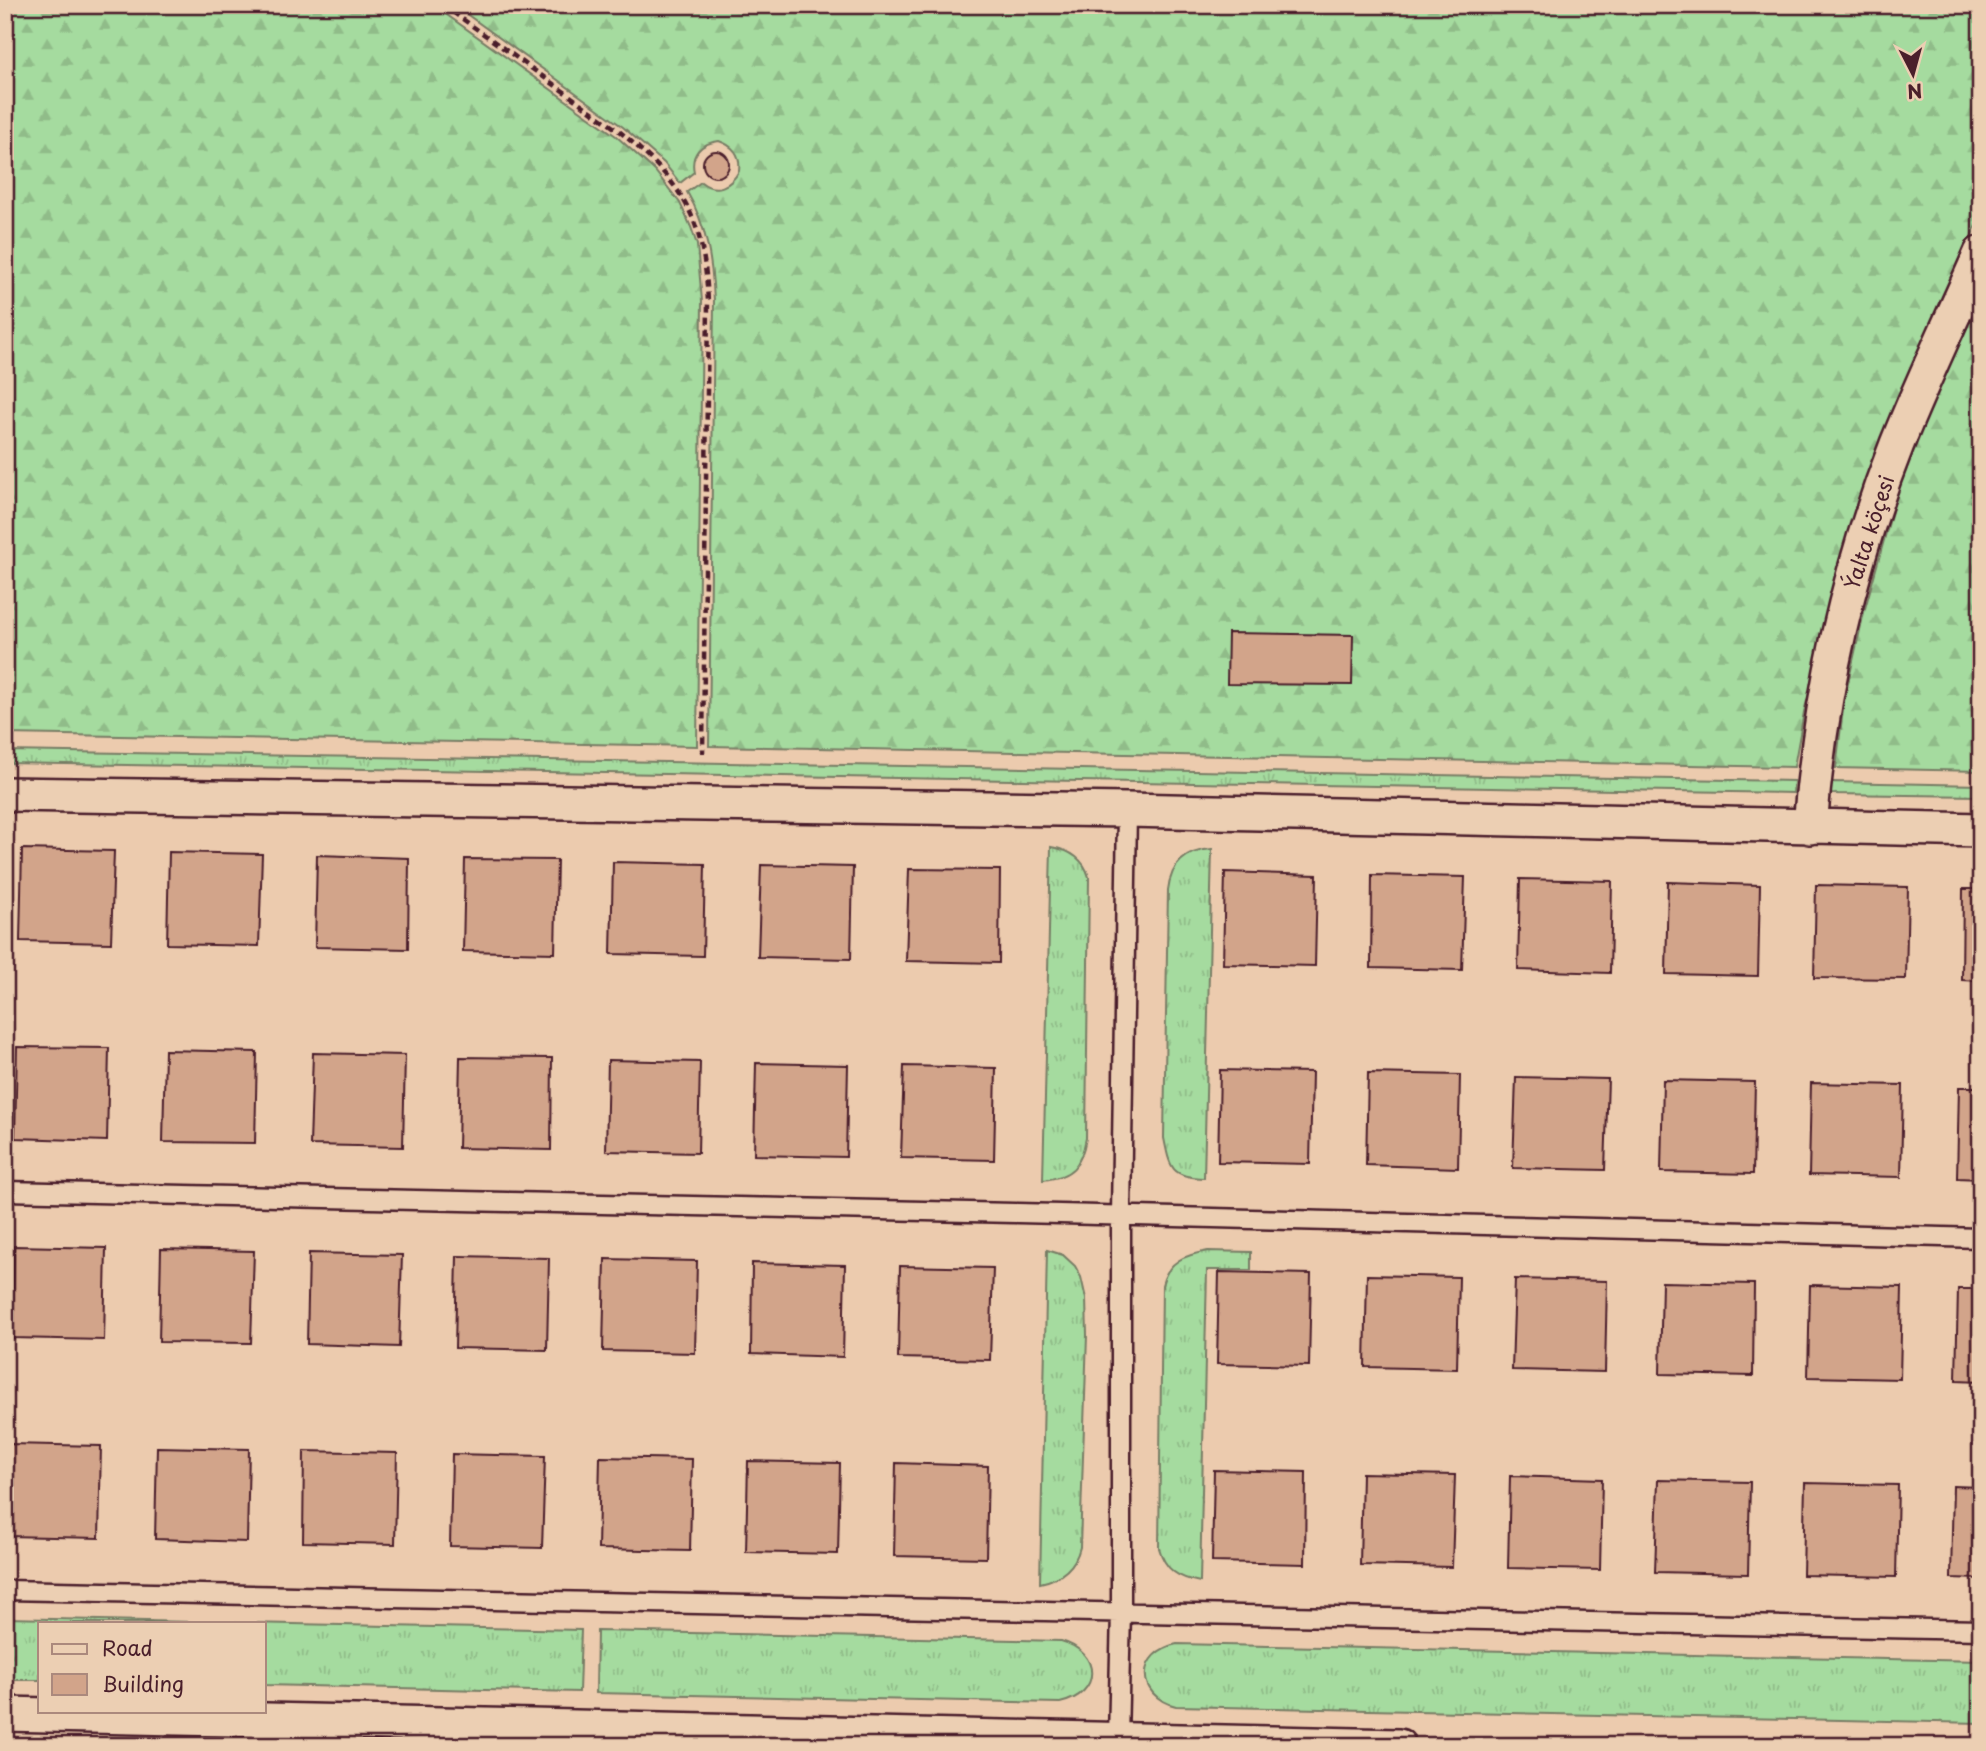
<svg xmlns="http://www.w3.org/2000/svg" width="1986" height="1751" viewBox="0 0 1986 1751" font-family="'Playpen Sans',sans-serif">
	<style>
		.grass { fill: url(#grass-tufts); stroke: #787d65; stroke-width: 2 }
		.forest { fill: url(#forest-firs); stroke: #787d65; stroke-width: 2 }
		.building { fill: #d2a48a; stroke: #4a1f2b; stroke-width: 2 }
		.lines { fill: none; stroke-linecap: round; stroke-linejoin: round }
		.service-casing { stroke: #4a1f2b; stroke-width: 23 }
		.minor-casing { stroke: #4a1f2b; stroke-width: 38 }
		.path { stroke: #4a1f2b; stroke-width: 4.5; stroke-dasharray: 7 5; stroke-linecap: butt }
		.service { stroke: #eccfb3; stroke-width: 18 }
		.minor { stroke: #eccfb3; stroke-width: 33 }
		.labels { text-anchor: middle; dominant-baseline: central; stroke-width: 5; stroke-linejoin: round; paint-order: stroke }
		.street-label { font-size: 21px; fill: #4a1f2b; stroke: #eccfb3 }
	</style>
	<defs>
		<pattern id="grass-tufts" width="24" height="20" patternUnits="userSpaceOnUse" patternTransform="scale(1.75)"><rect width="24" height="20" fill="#a5db9f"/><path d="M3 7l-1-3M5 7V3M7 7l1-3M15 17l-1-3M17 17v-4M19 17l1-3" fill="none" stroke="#90bc89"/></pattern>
		<pattern id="forest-firs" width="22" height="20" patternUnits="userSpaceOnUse" patternTransform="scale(1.75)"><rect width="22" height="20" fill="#a5db9f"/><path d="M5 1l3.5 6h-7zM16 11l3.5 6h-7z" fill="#90bc89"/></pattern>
	</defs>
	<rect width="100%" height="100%" fill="#eccbae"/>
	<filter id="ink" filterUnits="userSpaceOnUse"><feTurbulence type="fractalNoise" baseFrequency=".0143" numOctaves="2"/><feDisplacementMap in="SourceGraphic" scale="14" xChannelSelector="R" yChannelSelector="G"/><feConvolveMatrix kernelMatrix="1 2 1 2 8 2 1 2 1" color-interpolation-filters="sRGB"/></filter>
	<g filter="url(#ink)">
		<path class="grass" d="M5 751 1794 781 1793 793 5 763Z
			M1831 782 1981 785V796L1831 794Z
			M1051 847C1070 850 1084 859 1089 877L1086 1138C1081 1166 1072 1177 1043 1180Z
			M1212 849 1204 1178C1171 1177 1170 1168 1164 1138L1168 890C1171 864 1185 851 1212 849Z
			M1047 1250 1063 1255 1075 1266 1081 1277 1086 1299 1087 1335 1080 1547C1075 1568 1060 1579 1040 1583Z
			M1208 1251 1251 1252V1270H1207L1200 1582C1178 1578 1165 1570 1159 1548L1162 1285C1168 1261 1185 1255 1208 1251Z
			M5 1618 581 1630 579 1692 264 1685V1623H40V1680H5Z
			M597 1631 1061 1641C1101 1652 1102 1694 1060 1703L596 1693Z
			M1177 1644 1981 1661V1723L1176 1706C1135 1696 1136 1652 1177 1644Z"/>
		<path class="forest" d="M5 5H433L616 136 655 171 680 203 691 227 697 245 702 301 697 746 5 734Z
			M454 5H1981V214L1948 291 1821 648 1804 712 1794 767 709 746 714 300C712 261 707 226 687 192L701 182C716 194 731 186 739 171 741 155 734 146 719 141 701 143 690 154 694 172L680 183 664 163 623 127Z
			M1981 287V771L1836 768 1844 701 1864 612 1909 450Z"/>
		<path class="building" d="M703 164a13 13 0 1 1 26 0a13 13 0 1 1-26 0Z
			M1228 633 1353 635 1352 685 1227 684Z
			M22 849 114 851 111 943 20 941Z
			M169 852 262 854 259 946 167 944Z
			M317 855 409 858 408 949 315 947Z
			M465 859 557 860 555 953 463 951Z
			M613 862 705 864 703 956 611 954Z
			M761 865 853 867 851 959 758 957Z
			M909 869 1000 870 999 963 906 961Z
			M1225 872 1317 875 1315 966 1223 964Z
			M1372 875 1465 877 1462 970 1371 968Z
			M1520 879 1612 881 1610 973 1518 970Z
			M1668 882 1760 885 1758 976 1666 974Z
			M1816 885 1908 887 1906 979 1814 978Z
			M1963 889H1981V981L1962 980Z
			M17 1047 109 1048 107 1141 15 1138Z
			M165 1050 257 1052 255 1143 163 1142Z
			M313 1053 405 1055 403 1147 310 1145Z
			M460 1057 552 1058 551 1150 458 1148Z
			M608 1060 700 1062 698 1153 606 1151Z
			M756 1063 848 1065 846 1157 754 1155Z
			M904 1066 996 1068 994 1160 901 1158Z
			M1220 1070 1312 1072 1310 1164 1218 1162Z
			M1368 1073 1460 1075 1458 1168 1366 1165Z
			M1516 1077 1608 1079 1605 1170 1513 1168Z
			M1663 1080 1755 1082 1753 1174 1661 1172Z
			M1811 1083 1903 1085 1901 1177 1809 1175Z
			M1959 1087H1981V1179L1957 1178Z
			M14 1246 106 1248 104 1340 12 1338Z
			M161 1249 254 1251 251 1343 159 1342Z
			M309 1253 402 1255 399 1347 307 1344Z
			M457 1256 549 1258 547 1350 455 1348Z
			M605 1259 697 1261 695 1353 603 1351Z
			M752 1263 845 1265 843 1357 751 1354Z
			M900 1266 993 1268 990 1360 898 1358Z
			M1219 1272 1311 1274 1309 1366 1217 1364Z
			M1367 1275 1459 1277 1457 1369 1365 1367Z
			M1515 1279 1607 1281 1605 1372 1512 1370Z
			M1662 1282 1754 1284 1753 1376 1660 1374Z
			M1810 1285 1902 1287 1900 1379 1808 1377Z
			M1958 1289H1981V1381L1956 1380Z
			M9 1444 101 1446 99 1538 7 1536Z
			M157 1447 249 1449 247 1542 155 1539Z
			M304 1451 397 1453 395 1544 303 1542Z
			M452 1454 545 1456 542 1548 450 1546Z
			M600 1457 692 1459 690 1551 598 1549Z
			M748 1461 840 1463 838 1554 746 1552Z
			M896 1463 988 1466 986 1558 894 1556Z
			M1214 1470 1306 1472 1305 1564 1212 1562Z
			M1362 1473 1455 1475 1452 1567 1360 1565Z
			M1510 1476 1602 1479 1600 1570 1508 1568Z
			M1658 1480 1750 1482 1748 1574 1655 1572Z
			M1805 1483 1898 1485 1896 1577 1803 1575Z
			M1953 1486 1981 1487V1579L1951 1578Z"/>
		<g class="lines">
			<g class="service-casing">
				<path id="service" d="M5 1191 1060 1214 1981 1238
					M5 1590 1981 1630
					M1118 1739 1121 1611V1215L1127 810"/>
			</g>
			<g class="minor-casing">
				<path id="minor" d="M5 794 1127 810 1981 830
					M1810 827C1820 696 1849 566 1897 444 1923 379 1953 317 1981 253
					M5 1714 1399 1746"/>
			</g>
			<path class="path" d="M443 5 619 131C684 185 704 217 708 302L703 753"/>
			<use href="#service" class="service"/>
			<use href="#minor" class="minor"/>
		</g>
	</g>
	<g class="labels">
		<g class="street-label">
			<text transform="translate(1868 532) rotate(-72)">Ýalta köçesi</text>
		</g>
	</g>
	<rect width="1986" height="1751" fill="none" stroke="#eccfb3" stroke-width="28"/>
	<rect x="14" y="14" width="1958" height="1723" fill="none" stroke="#4a1f2b" stroke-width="2.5" filter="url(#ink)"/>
	<rect x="38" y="1622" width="228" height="91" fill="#eccfb3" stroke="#ab897d" stroke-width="2"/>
	<rect x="52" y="1644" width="35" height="10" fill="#eccfb3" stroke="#ab897d" stroke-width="2"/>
	<text x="102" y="1656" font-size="21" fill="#4a1f2b">Road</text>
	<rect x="52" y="1674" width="35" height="21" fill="#d2a48a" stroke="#ab897d" stroke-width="2"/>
	<text x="102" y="1692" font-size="21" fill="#4a1f2b">Building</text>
	<g transform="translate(1913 74) rotate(174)" stroke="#eccfb3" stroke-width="5" paint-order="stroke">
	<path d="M0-5L12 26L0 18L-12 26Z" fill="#4a1f2b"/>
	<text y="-10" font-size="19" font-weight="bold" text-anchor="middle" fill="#4a1f2b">N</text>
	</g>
</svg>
